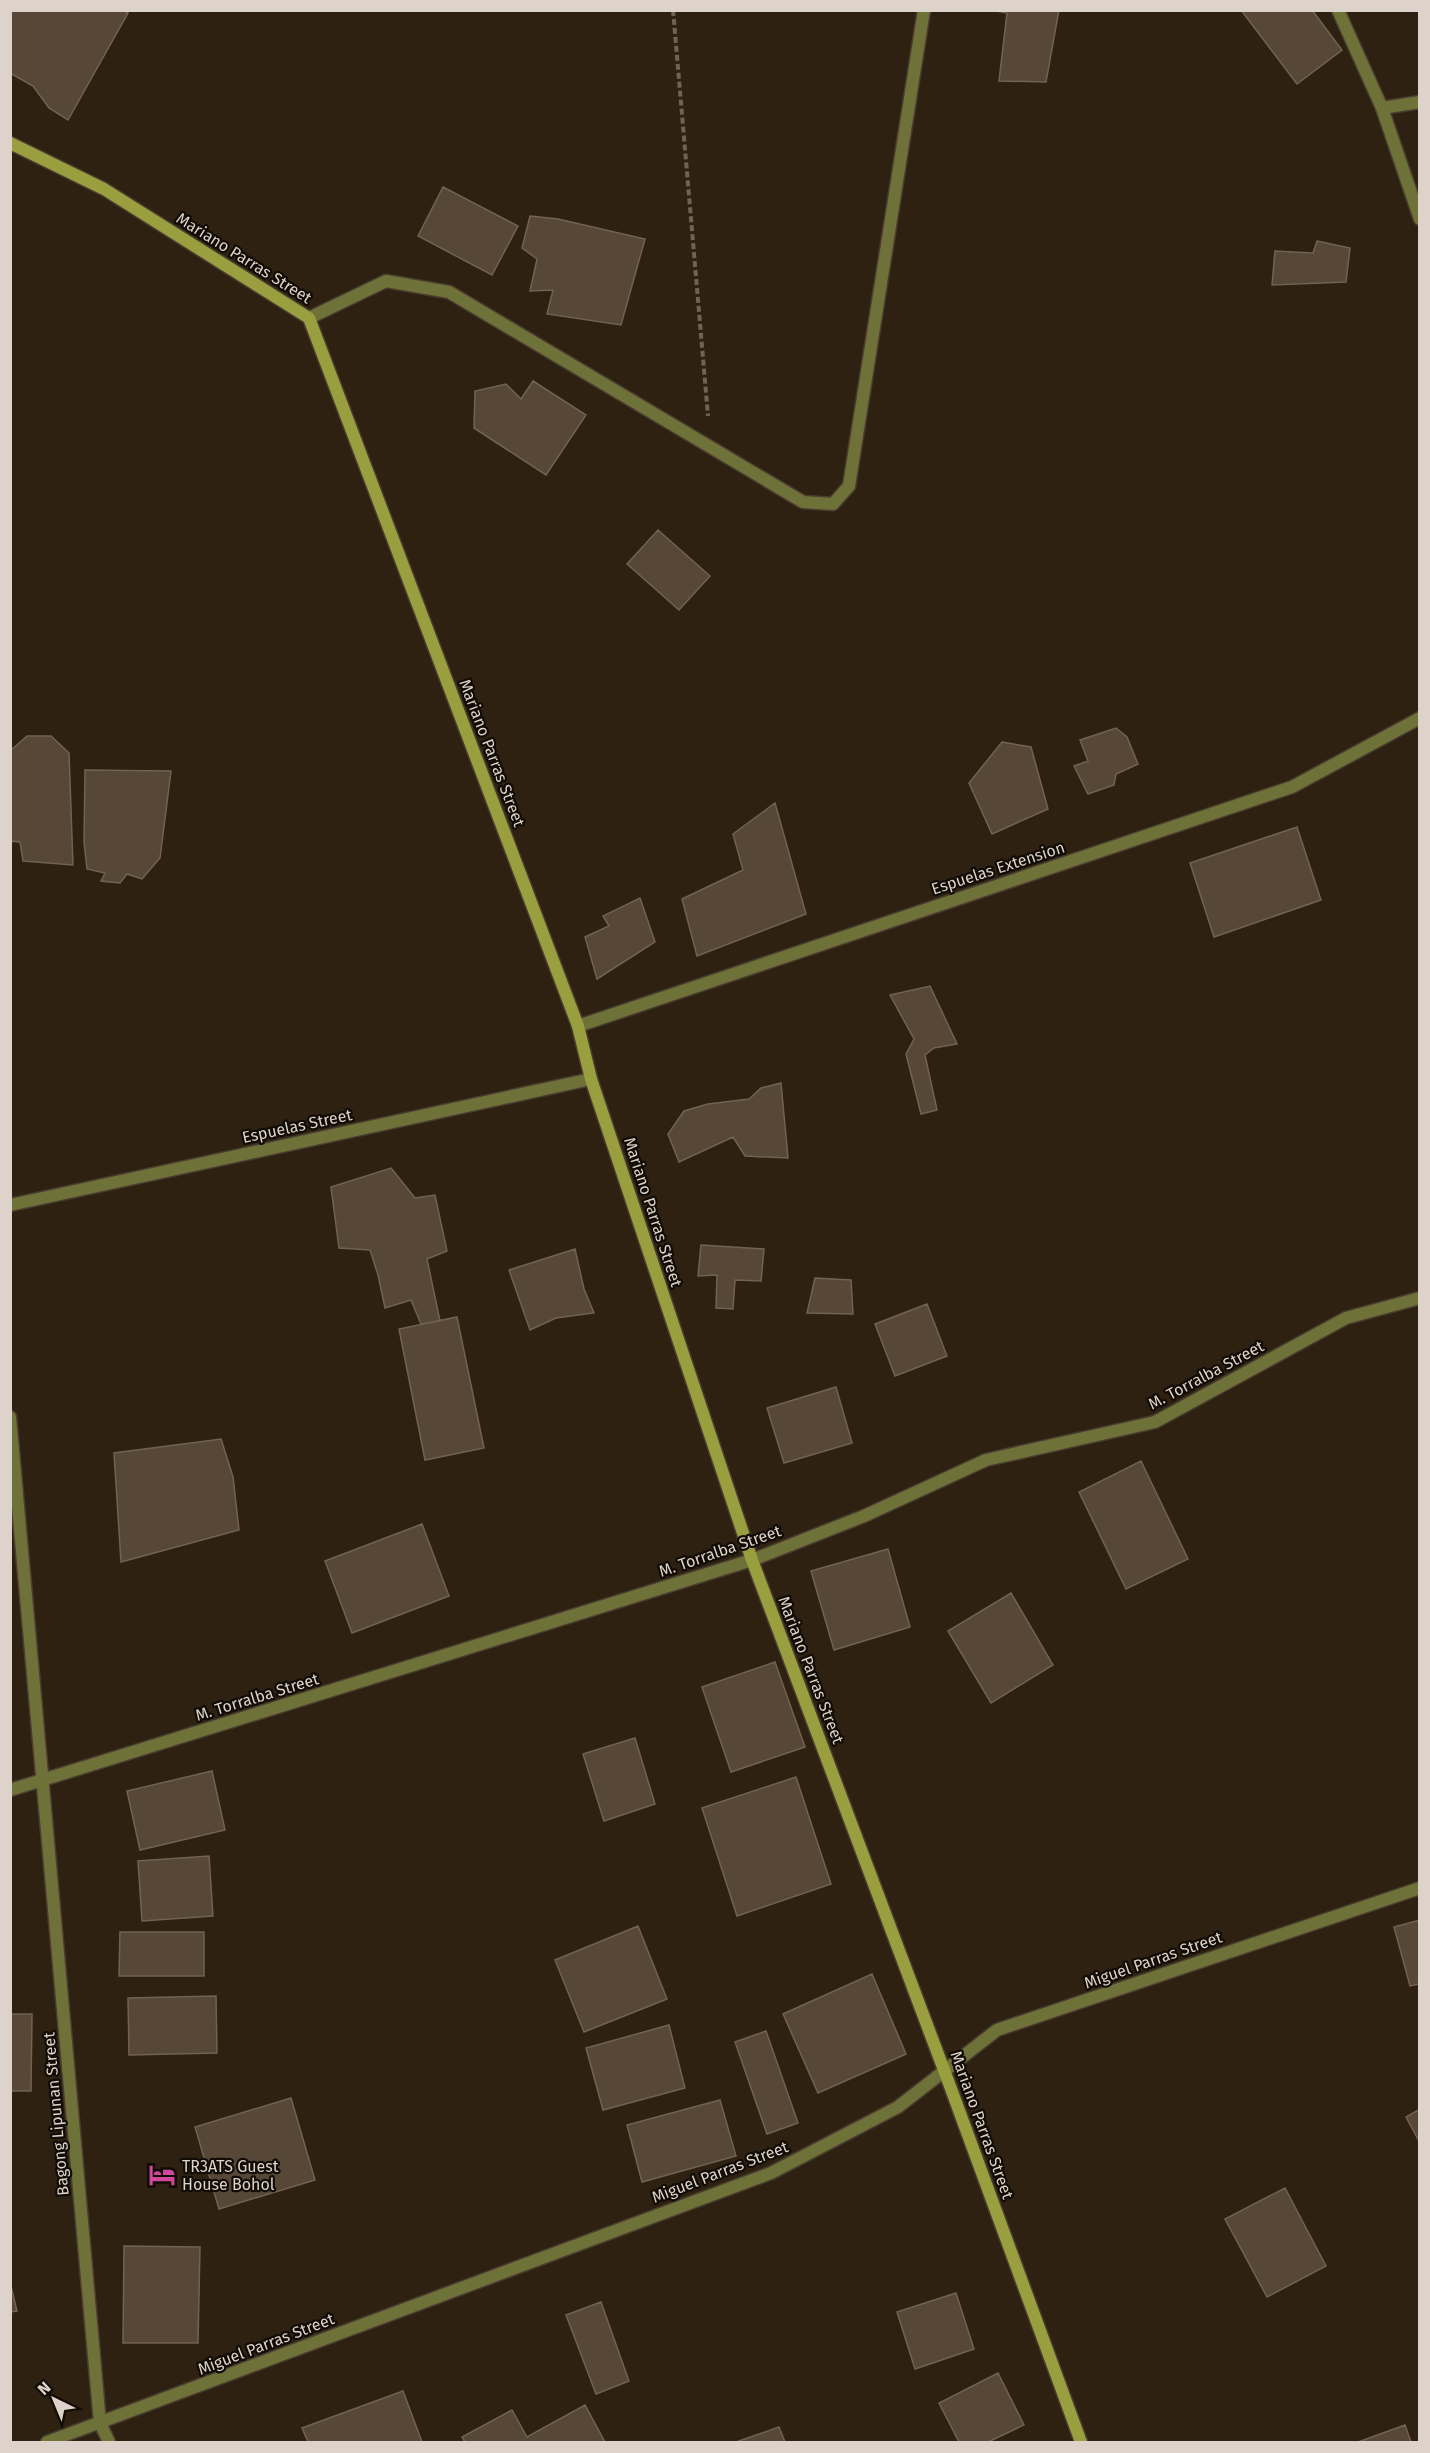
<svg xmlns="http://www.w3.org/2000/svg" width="1430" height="2453" viewBox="0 0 1430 2453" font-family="'Fira Sans',sans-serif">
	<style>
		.building { fill: #564737; stroke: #726252; stroke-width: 1.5 }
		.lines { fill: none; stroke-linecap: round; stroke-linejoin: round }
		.minor-casing { stroke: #4a3d2f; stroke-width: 15 }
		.tertiary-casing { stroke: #4a3d2f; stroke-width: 15 }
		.secondary-casing { stroke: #4a3d2f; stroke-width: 15 }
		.path { stroke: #6e6356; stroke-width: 4; stroke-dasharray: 6 3; stroke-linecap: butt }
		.minor { stroke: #6e7239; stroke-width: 12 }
		.tertiary { stroke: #6e7239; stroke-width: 12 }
		.secondary { stroke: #999e3e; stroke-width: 12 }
		.labels { text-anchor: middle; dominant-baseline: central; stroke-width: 4.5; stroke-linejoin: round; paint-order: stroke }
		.street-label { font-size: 16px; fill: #ddd3ca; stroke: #120c06 }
		.poi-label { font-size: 16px; fill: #ddd3ca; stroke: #120c06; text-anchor: start }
	</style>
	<rect width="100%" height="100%" fill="#2e2112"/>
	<path class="building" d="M10 10H123L128 13 68 120 49 108 33 86 10 73Z
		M991 10H1059L1046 82 999 81 1007 13Z
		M1241 10H1312L1342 50 1297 84Z
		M443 187 518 226 492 275 418 236Z
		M530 216 558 219 645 239 621 325 547 314 553 290 530 291 537 259 522 248Z
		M1317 241 1350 248 1346 282 1272 285 1275 251 1313 253Z
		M533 381 586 415 546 475 474 428 475 391 506 384 521 399Z
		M658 530 710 576 679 610 627 564Z
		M1116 728 1127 737 1138 764 1116 774 1114 785 1088 794 1074 766 1088 761 1080 740Z
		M27 736H51L69 753 73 865 23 861 20 842 10 841V751Z
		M1002 742 1031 747 1048 809 992 834 969 783Z
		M85 770 171 771 160 858 142 879 127 874 120 883 101 881 105 873 87 869 84 842Z
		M775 803 806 914 697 956 682 899 743 870 733 834Z
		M1297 827 1321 900 1214 937 1190 863Z
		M640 898 655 942 597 979 585 937 609 926 603 916Z
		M930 986 957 1044 934 1048 925 1055 937 1110 921 1114 906 1054 914 1039 890 995Z
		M781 1083 788 1158 745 1156 733 1137 679 1162 668 1134 684 1111 708 1104 749 1099 761 1088Z
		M391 1168 415 1198 435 1195 447 1251 427 1259 440 1321 421 1324 411 1300 385 1308 378 1275 370 1250 339 1248 331 1187Z
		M701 1245 764 1249 761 1281 735 1280 733 1309 716 1308 717 1275 698 1276Z
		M575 1249 584 1289 594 1313 556 1318 530 1330 509 1270Z
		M815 1278 851 1280 853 1314 807 1313Z
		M927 1304 947 1356 895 1376 875 1324Z
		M457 1317 484 1448 425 1460 399 1329Z
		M836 1387 852 1443 784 1463 767 1408Z
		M221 1439 233 1477 239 1530 121 1562 114 1453Z
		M1141 1461 1188 1559 1126 1589 1079 1492Z
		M422 1524 449 1596 352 1633 325 1561Z
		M888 1549 910 1627 834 1650 811 1571Z
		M1011 1593 1053 1665 991 1703 948 1631Z
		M775 1662 805 1747 731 1772 702 1687Z
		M635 1738 655 1804 604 1821 583 1754Z
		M212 1771 225 1830 140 1850 127 1791Z
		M796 1777 831 1884 737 1916 702 1808Z
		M209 1856 213 1916 142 1921 138 1861Z
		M1420 1920V1984L1410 1986 1394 1927Z
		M638 1926 667 1999 584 2032 555 1960Z
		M120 1932H204V1976H119Z
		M872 1974 906 2054 818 2093 783 2014Z
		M216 1996 217 2053 129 2055 128 1998Z
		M10 2014H32L31 2091H10Z
		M669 2025 685 2088 603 2110 586 2048Z
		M766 2031 798 2123 767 2134 735 2042Z
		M291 2098 315 2180 219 2209 195 2127Z
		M720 2100 736 2156 642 2182 627 2125Z
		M1420 2109V2143L1406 2117Z
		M1285 2188 1326 2266 1267 2297 1225 2219Z
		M124 2246 200 2247 198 2343H123Z
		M10 2282 17 2311 10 2312Z
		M956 2293 974 2349 915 2369 897 2312Z
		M601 2302 629 2381 596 2394 566 2315Z
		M998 2373 1024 2425 988 2442H959L939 2403Z
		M403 2391 422 2442H308L302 2428Z
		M585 2405 605 2442H465L462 2437 512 2410 527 2437Z
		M1405 2425 1411 2442H1358Z
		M779 2427 785 2442H736Z"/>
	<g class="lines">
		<g class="minor-casing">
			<path id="minor" d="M1338 10 1382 108 1420 219
				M1382 108 1420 102
				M309 318 386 281 449 292 803 502 833 504 849 486 924 10
				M578 1026 1292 787 1420 718
				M10 1417 100 2423 109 2442
				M752 1560 864 1516 986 1460 1155 1422 1346 1318 1420 1298"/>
		</g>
		<g class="tertiary-casing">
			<path id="tertiary" d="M10 1205 591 1079
				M10 1790 752 1560
				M47 2442 771 2173 898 2107 997 2030 1420 1888"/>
		</g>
		<g class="secondary-casing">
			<path id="secondary" d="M10 143 104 189 309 318 578 1026 591 1079 752 1560 950 2086 1081 2442"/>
		</g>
		<path class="path" d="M673 10 708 416"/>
		<use href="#minor" class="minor"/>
		<use href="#tertiary" class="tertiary"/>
		<use href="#secondary" class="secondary"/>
	</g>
	<defs>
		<g id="hotel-bare" transform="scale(2.07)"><path d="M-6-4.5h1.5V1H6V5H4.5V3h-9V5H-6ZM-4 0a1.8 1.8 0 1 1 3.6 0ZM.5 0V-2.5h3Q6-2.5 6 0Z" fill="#d1479c" stroke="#120c06" stroke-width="2.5" paint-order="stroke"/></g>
	</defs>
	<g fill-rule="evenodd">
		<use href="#hotel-bare" x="162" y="2175"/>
	</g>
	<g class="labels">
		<g class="street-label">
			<text transform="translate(244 258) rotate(32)">Mariano Parras Street</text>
			<text transform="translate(492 753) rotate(69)">Mariano Parras Street</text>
			<text transform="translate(998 868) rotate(-18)">Espuelas Extension</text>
			<text transform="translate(297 1126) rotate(-12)">Espuelas Street</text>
			<text transform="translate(653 1212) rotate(72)">Mariano Parras Street</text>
			<text transform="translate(1206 1375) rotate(-28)">M. Torralba Street</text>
			<text transform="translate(720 1551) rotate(-19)">M. Torralba Street</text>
			<text transform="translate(811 1670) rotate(69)">Mariano Parras Street</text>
			<text transform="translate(257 1697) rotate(-17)">M. Torralba Street</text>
			<text transform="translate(1153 1960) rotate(-19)">Miguel Parras Street</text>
			<text transform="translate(56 2114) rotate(-95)">Bagong Lipunan Street</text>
			<text transform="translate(982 2125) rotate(70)">Mariano Parras Street</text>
			<text transform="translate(720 2172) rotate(-21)">Miguel Parras Street</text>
			<text transform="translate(266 2344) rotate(-21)">Miguel Parras Street</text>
		</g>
		<g class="poi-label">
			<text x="182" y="2166">TR3ATS Guest<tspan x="182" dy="18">House Bohol</tspan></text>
		</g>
	</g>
	<rect width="1430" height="2453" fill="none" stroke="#ddd3ca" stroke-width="24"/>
	<g transform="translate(54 2399) rotate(317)" stroke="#120c06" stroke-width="4.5" paint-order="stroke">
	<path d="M0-4.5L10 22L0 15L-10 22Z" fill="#ddd3ca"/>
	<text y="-9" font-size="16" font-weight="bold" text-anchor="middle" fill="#ddd3ca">N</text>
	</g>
</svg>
